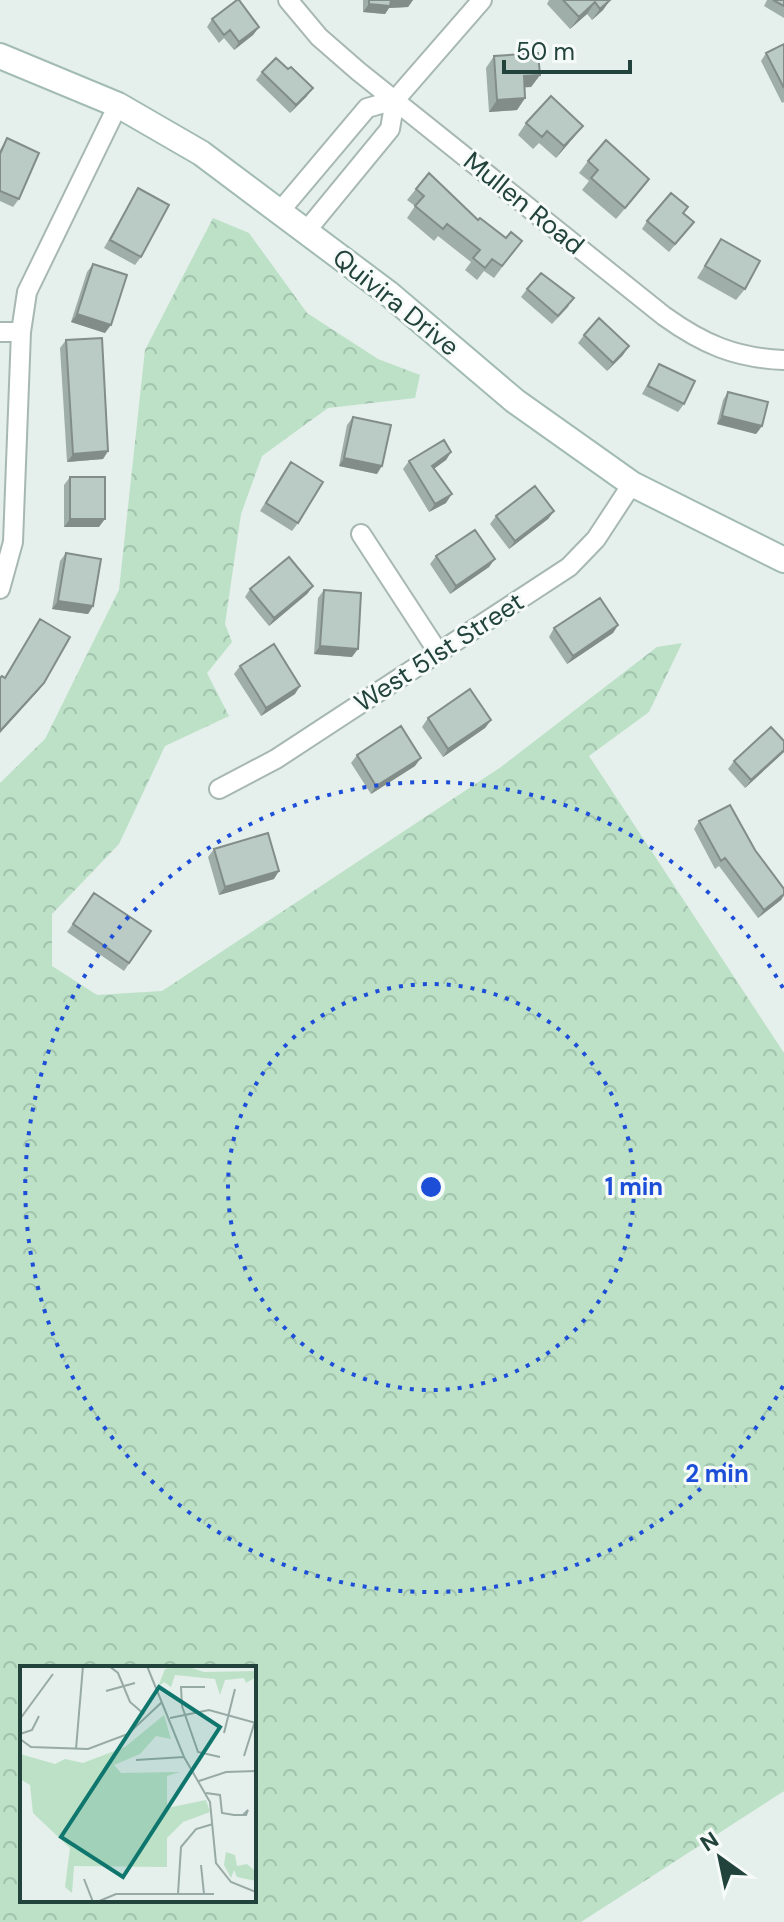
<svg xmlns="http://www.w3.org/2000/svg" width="784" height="1922" viewBox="0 0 784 1922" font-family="'DM Sans',sans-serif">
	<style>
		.forest { fill: url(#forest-crowns); fill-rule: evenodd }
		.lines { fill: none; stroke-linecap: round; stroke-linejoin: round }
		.street-casing { stroke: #a7b8b3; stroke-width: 22 }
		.secondary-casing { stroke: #a2bcb3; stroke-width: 28 }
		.street { stroke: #fff; stroke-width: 18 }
		.secondary { stroke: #fff; stroke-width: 24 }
		.wall { fill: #a0aea9 }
		.shaded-wall { fill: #828d89 }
		.building { fill: #bacac4; stroke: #828d89; stroke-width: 2 }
		.ring { fill: none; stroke: #1d4ed8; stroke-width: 4; stroke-dasharray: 4 8 }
		.labels { text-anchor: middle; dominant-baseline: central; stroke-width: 6; stroke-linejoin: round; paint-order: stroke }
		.street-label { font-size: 26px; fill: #22433b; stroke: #f6fbf9 }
		.inset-road { fill: none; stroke: #97aaa5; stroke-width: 2 }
		.view { fill: #0f766e; fill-opacity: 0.15; stroke: #0f766e; stroke-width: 4 }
		.inset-edge { fill: none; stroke: #22433b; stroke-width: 4 }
		.centre { fill: #1d4ed8; stroke: #f6fbf9; stroke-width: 4 }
		.ring-label { font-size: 24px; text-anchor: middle; font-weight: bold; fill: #1d4ed8; stroke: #f6fbf9; stroke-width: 6; stroke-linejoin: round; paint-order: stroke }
	</style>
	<defs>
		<pattern id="forest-crowns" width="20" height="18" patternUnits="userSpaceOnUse" patternTransform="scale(2)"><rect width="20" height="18" fill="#bce1c7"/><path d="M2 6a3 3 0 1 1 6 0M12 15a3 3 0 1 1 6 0" fill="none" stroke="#a1c2ac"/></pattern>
	</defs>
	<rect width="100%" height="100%" fill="#e5efeb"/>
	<path class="forest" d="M213 218 249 233 307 313 378 359 420 375 415 398 328 408 262 456 241 514 225 624 232 642 207 673 229 716 165 746 119 844 52 914V966L97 995 162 991 501 767 657 647 682 643 649 712 589 756 784 1053V1791L581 1922H0V783L45 739 119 590 145 350ZM22 1668H254V1900H22Z"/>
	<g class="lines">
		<g class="street-casing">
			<path id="street" d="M288 0 319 37 358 71 664 316C703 344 735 358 784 360
				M281 210 367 108 395 100
				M307 230 390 129 395 100 482 0
				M0 332H21
				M361 534 438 652
				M0 589 13 542 21 332 27 292 118 105
				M219 789 276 759 569 567 596 539 632 484"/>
		</g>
		<g class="secondary-casing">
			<path id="secondary" d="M0 56 118 105 201 153 388 293 515 401 632 484 784 560"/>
		</g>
		<use href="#street" class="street"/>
		<use href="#secondary" class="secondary"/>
	</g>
	<path class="wall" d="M363 0H413L408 7 389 8 385 14 363 12Z
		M549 0H610L603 10 592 20 587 14 570 29 547 4Z
		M767 0H784V18L764 6Z
		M212 19 259 27 253 35 234 50 224 38 219 43 207 27Z
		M784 44V102L782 103 761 61 766 53Z
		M494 56 540 75 531 87H524L525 98 517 110 489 112 486 68Z
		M262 72 307 96 290 113 256 80Z
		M526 123 583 126 574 137 556 158 539 143 533 149 518 135Z
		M7 138 19 199 13 207 0 201V150Z
		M588 161 649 179 640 191 616 219 582 190 589 181 579 173Z
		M138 188 141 257 135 265 104 248Z
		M416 189 478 220 506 238 522 241 494 278 484 271 477 280 465 270 471 262 438 236 434 241 407 218 415 206 407 200Z
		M684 213 688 230 669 252 642 229 647 221Z
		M721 239 745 289 736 300 697 278Z
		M93 264 105 333 71 322 87 272Z
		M527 289 569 306 552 324 521 297Z
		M584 335 623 355 607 371 578 343Z
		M66 340 108 451 103 459 67 462 60 348Z
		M659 364 684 404 678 412 642 394 654 372Z
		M728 392 762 426 756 434 717 424 723 400Z
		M353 417 377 474 339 466 347 425Z
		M451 452 446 460 434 468 446 503 429 512 403 469 409 461Z
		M285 470 298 523 292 531 260 511Z
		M70 477 99 527H64V485Z
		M554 511 548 519 509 549 490 524 496 516Z
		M66 553 93 606 88 614 52 609 60 561Z
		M436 556 489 567 450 594 430 564Z
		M313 586 307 594 269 626 245 597 250 589Z
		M324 590 352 657 314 654 318 598Z
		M618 625 613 633 567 664 549 637 554 628Z
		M240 666 295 694 261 716 234 674Z
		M428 718 491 720 485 728 443 757 422 727Z
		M784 741V752L745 788 728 769 734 761Z
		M357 755 415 766 371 794 351 763Z
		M699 821 755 850 784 889V896L781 900 758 918 719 866 715 869 694 829Z
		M214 849 274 879 219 895 208 857Z
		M94 893 151 931 124 971 67 932Z"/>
	<path class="shaded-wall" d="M391 0H413L408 7 389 8 385 14 363 12 369 4Z
		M610 0 603 10 592 20 600 9Z
		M595 2 587 14 570 29 579 17Z
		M259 27 253 35 234 50 239 42Z
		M540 75 531 87 515 88 524 76Z
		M313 88 307 96 290 113 296 105Z
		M525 98 517 110 489 112 497 100Z
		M583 126 574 137 556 158 564 146Z
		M77 314 111 325 105 333 71 322Z
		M629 346 623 355 607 371 613 363Z
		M722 416 762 426 756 434 717 424Z
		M108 451 103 459 67 462 73 454Z
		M451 452 446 460 427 474 432 466Z
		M344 458 382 466 377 474 339 466Z
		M452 494 446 503 429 512 435 504Z
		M554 511 548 519 509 549 515 541Z
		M70 519H105L99 527H64Z
		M495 559 489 567 450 594 456 586Z
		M313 586 307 594 269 626 274 618Z
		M58 601 93 606 88 614 52 609Z
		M618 625 613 633 567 664 573 656Z
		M320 646 358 649 352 657 314 654Z
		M44 683 38 691 0 733V731Z
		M300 686 295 694 261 716 266 708Z
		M491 720 485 728 443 757 448 749Z
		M784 750V752L745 788 751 780Z
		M421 758 415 766 371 794 376 786Z
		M279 871 274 879 219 895 225 887Z
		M784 894 781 900 758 918 764 910Z"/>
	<path class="building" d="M237 0H239L259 27 239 42 230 30 224 35 212 19Z
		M369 0H395H391L390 6 369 4Z
		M563 0H610L600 9 595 2 579 17Z
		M773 0H784V6Z
		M784 44V88L766 53Z
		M538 53 540 75 524 76 525 98 497 100 494 56Z
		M276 58 288 69 291 67 313 88 296 105 262 72Z
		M551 96 583 126 564 146 547 131 542 137 526 123Z
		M7 138 39 153 19 199 0 191V154Z
		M606 140 649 179 625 208 591 178 598 170 588 161Z
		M429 173 478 220 480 218 506 238 511 232 522 241 502 266 492 259 485 268 473 258 480 250 447 224 443 229 415 206 424 196 416 189Z
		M138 188 169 205 141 257 110 240Z
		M671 193 688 207 683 213 694 222 675 244 647 221Z
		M721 239 760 261 745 289 705 266Z
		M93 264 127 275 111 325 77 314Z
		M541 273 574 298 558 316 527 289Z
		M599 318 629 346 613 363 584 335Z
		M102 338 108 451 73 454 66 340Z
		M659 364 695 381 684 404 648 386Z
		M728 392 768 402 762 426 722 416Z
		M353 417 391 425 382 466 344 458Z
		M444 440 451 452 432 466 452 494 435 504 409 461Z
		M291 462 323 482 298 523 266 503Z
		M70 477H105V519H70Z
		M535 486 554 511 515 541 496 516Z
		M475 530 495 559 456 586 436 556Z
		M66 553 101 559 93 606 58 601Z
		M289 557 313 586 274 618 250 589Z
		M324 590 361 593 358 649 320 646Z
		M600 598 618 625 573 656 554 628Z
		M40 619 70 637 44 683 0 731V678L2 676 5 678Z
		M274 644 300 686 266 708 240 666Z
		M470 689 491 720 448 749 428 718Z
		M401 726 421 758 376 786 357 755Z
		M771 727 784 741V750L751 780 734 761Z
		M730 805 755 850 784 889V894L764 910 725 858 721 861 699 821Z
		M268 833 279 871 225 887 214 849Z
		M94 893 151 931 129 963 73 924Z"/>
	<g class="ring">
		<circle cx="431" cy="1187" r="203"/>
		<path d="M783 1386A405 405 0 1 1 783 988"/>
	</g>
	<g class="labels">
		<g class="street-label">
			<text transform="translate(524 203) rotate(39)">Mullen Road</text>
			<text transform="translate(396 302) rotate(39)">Quivira Drive</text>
			<text transform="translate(439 652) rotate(-33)">West 51st Street</text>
		</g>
	</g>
	<g transform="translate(20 1666)">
		<rect width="236" height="236" fill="#e5efeb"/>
		<path d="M186 134 190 146 163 156 147 172V142Z" fill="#bce1c7"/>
		<path d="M166 0 184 6 236 5V11L226 17 224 12 205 14 200 29 195 13 155 9 151 21 144 16 138 21 145 3ZM144 49 151 73 136 70 120 88 94 99 101 107 160 106 147 110V201L54 200 52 227 45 221 50 182 13 147 10 119 0 113V88L35 98 45 93 63 97 105 81ZM206 186 215 189 217 200 227 198 235 205 236 215 217 211 214 204 211 212 204 199Z" fill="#bce1c7"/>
		<path class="inset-road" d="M89 0 98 7 110 36 124 48M127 0 164 91 190 136 196 197 211 216 236 226M185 21H161L162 40 178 86 200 91M86 25 115 17M150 52 189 44 236 57M0 53 33 8M204 67 215 23M0 68 12 64 19 50M0 73 11 81 68 83 108 68 142 36M56 83 63 0M224 90 236 52M116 94 164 91M179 115 206 106 236 105M186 127 200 129 202 147 214 149H226L228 144 223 149M181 199 184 228M64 213 73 236M158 228 161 181 176 163 193 158M77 236 96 228H194"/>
		<path class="view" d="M139 21 200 61 103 211 41 171Z"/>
		<rect width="236" height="236" class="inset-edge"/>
	</g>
	<circle cx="431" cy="1187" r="12" class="centre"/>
	<g class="ring-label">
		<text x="634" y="1195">1 min</text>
		<text x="717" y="1482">2 min</text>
	</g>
	<g transform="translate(720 1858) rotate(327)" stroke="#f6fbf9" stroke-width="6" paint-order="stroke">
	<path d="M0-6L14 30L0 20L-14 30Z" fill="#22433b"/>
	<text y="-12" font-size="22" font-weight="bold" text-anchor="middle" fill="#22433b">N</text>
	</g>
	<path d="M504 60v12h126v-12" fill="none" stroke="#22433b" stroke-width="4"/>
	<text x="516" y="60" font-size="24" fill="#22433b" stroke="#f6fbf9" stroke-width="6" paint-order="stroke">50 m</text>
</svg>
